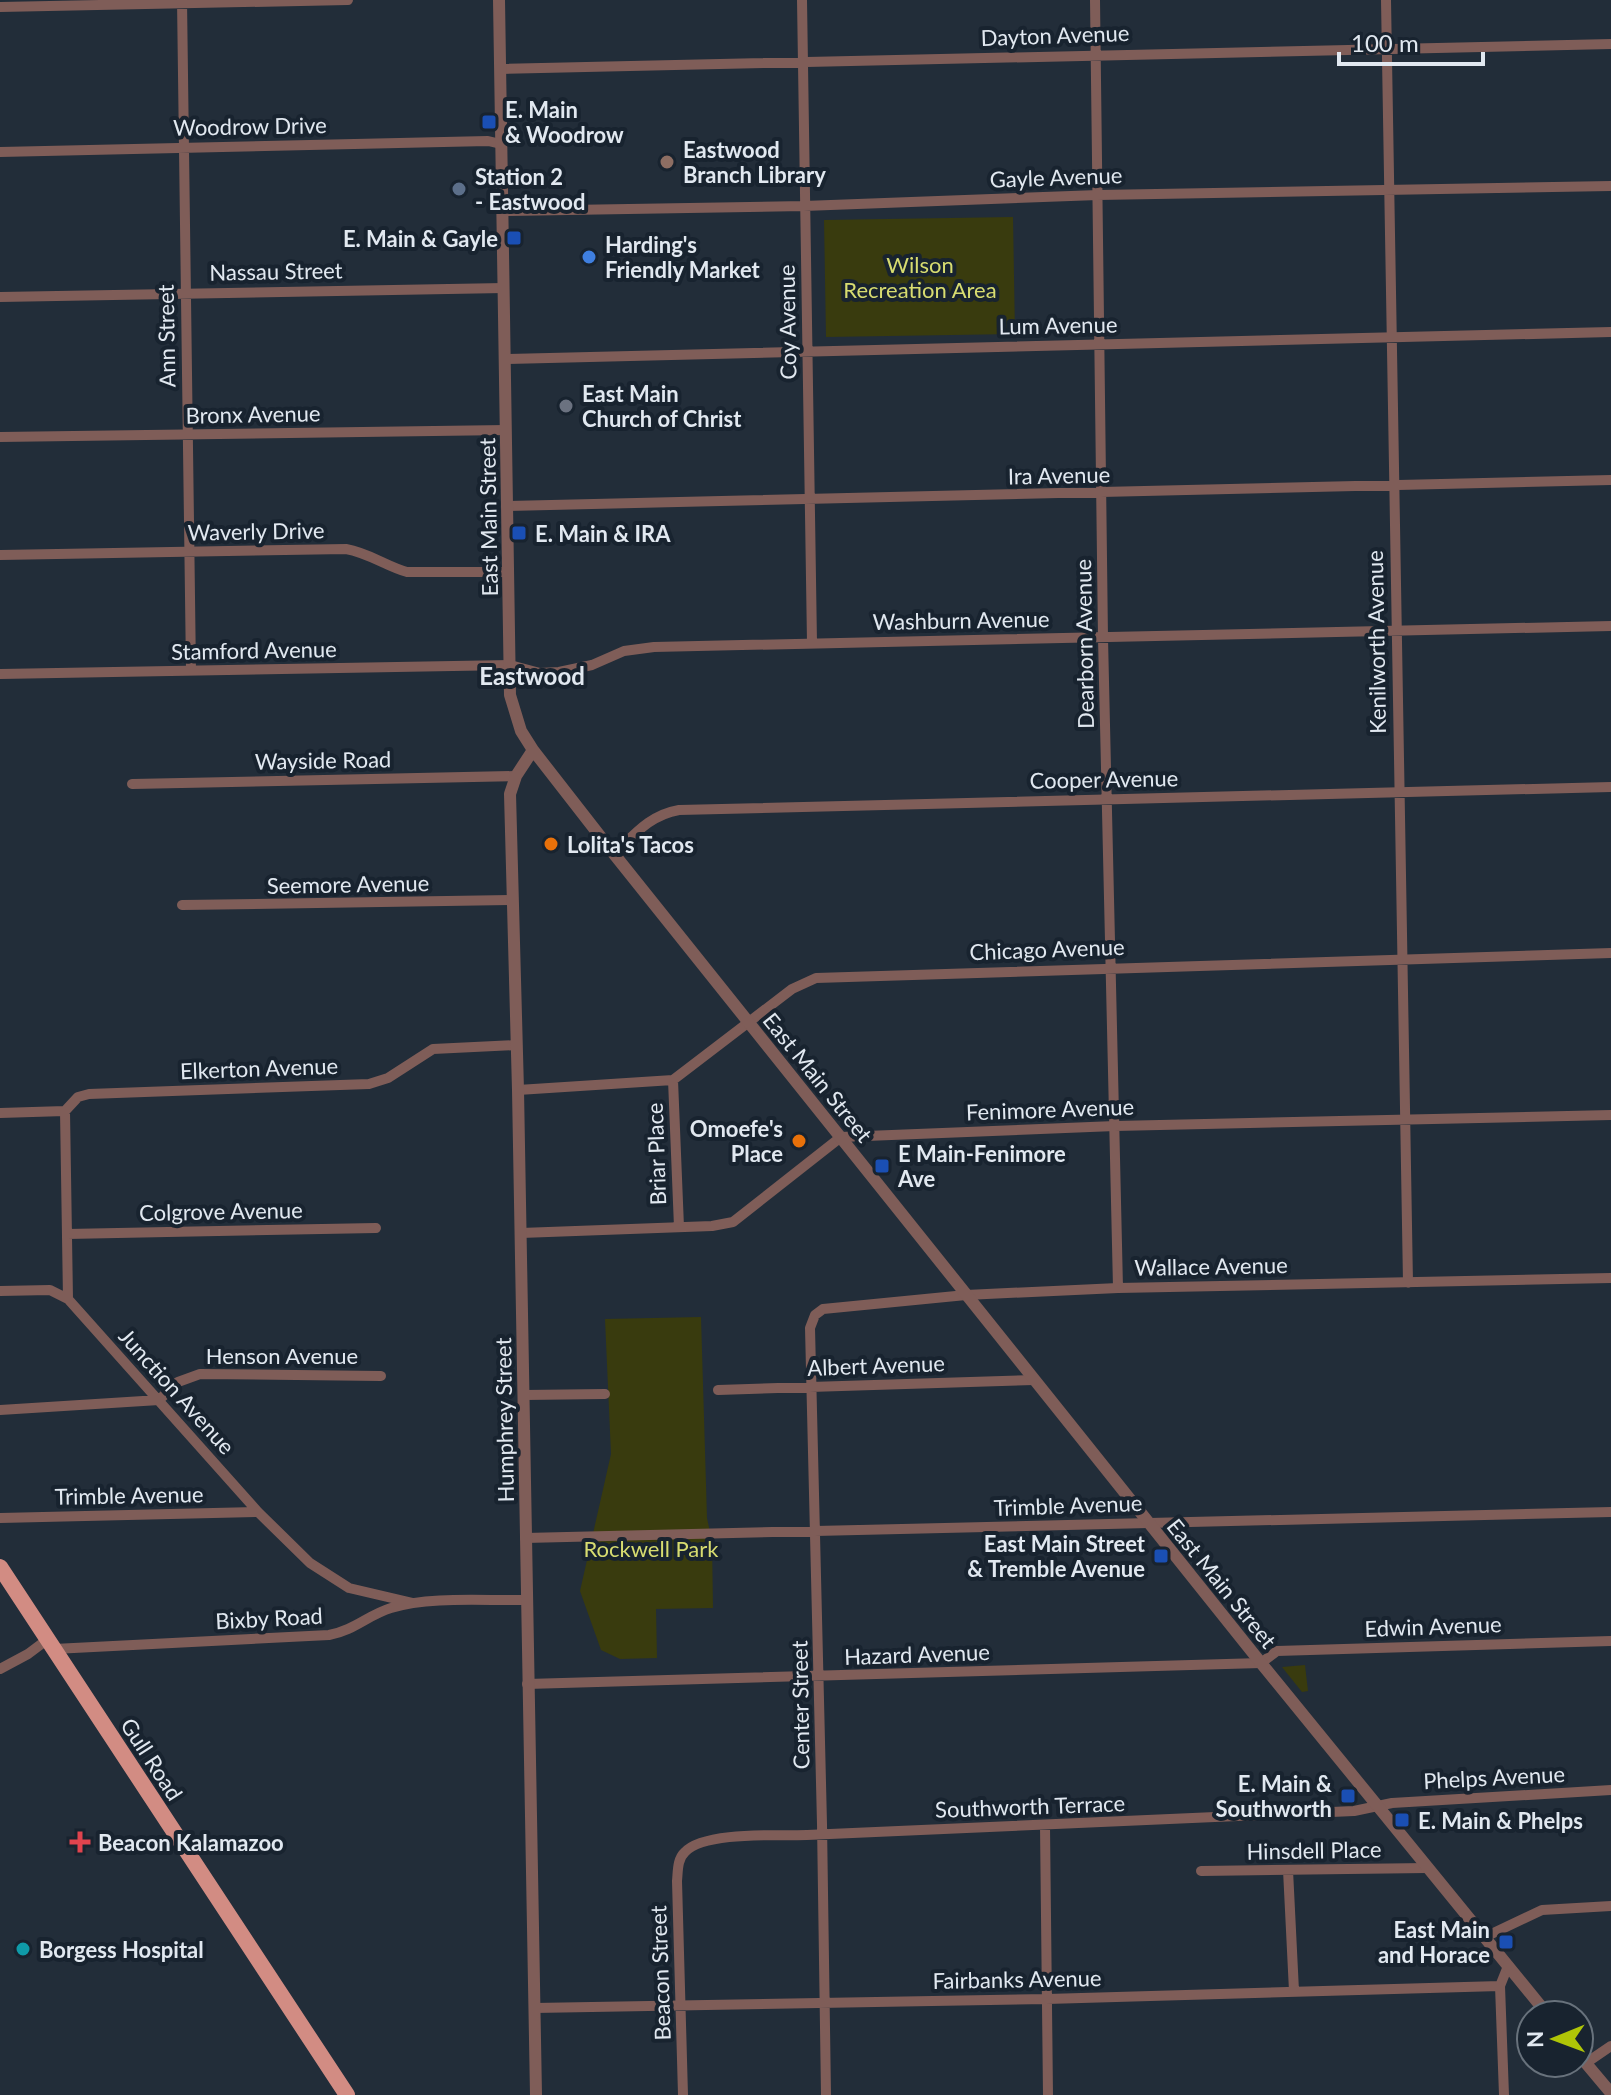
<svg xmlns="http://www.w3.org/2000/svg" width="1611" height="2095" viewBox="0 0 1611 2095" font-family="Lato,sans-serif">
	<style>
		.green { fill: #393b0e }
		.lines { fill: none; stroke-linecap: round; stroke-linejoin: round }
		.minor { stroke: #7f5d58; stroke-width: 10 }
		.tertiary { stroke: #7f5d58; stroke-width: 12 }
		.primary { stroke: #d28c83; stroke-width: 16 }
		.transit-dot { fill: #1a4fb4; stroke: #18232f; stroke-width: 3 }
		.education-dot { fill: #8d6e63; stroke: #18232f; stroke-width: 3 }
		.service-dot { fill: #5c6f8a; stroke: #18232f; stroke-width: 3 }
		.shop-dot { fill: #3f7fe0; stroke: #18232f; stroke-width: 3 }
		.worship-dot { fill: #6b7280; stroke: #18232f; stroke-width: 3 }
		.food-dot { fill: #e8710a; stroke: #18232f; stroke-width: 3 }
		.health-dot { fill: #e0444e; stroke: #18232f; stroke-width: 3 }
		.culture-dot { fill: #0f9aa8; stroke: #18232f; stroke-width: 3 }
		.labels { text-anchor: middle; dominant-baseline: central; stroke-width: 8; stroke-linejoin: round; paint-order: stroke }
		.street-label { font-size: 22px; fill: #e1e8f0; stroke: #18232f }
		.poi-label { font-size: 22px; font-weight: bold; fill: #e1e8f0; stroke: #18232f; text-anchor: start }
		.park-label { font-size: 22px; fill: #d7dc70; stroke: #18232f }
		.neighbourhood-label { font-size: 24px; font-weight: bold; fill: #e1e8f0; stroke: #18232f }
	</style>
	<rect width="100%" height="100%" fill="#222d39"/>
	<path class="green" d="M1013 217 1015 334 826 337 824 220Z
		M701 1317 707 1518 712 1541 713 1608 656 1609 657 1658 620 1659 601 1650 580 1591 611 1454 605 1319Z
		M1305 1665 1308 1691 1302 1692 1282 1667Z"/>
	<g class="lines">
		<path class="minor" d="M182 0 191 671
			M802 0 812 643
			M1095 0 1103 638 1118 1288
			M1386 0 1408 1283
			M0 7 348 0
			M500 69 1611 44
			M0 152 488 141 501 144
			M503 211 804 206 1098 195 1611 186
			M0 297 504 288
			M505 359 1611 332
			M0 437 506 430
			M507 506 1611 480
			M0 555 346 549C369 553 386 566 407 572H509
			M0 674 510 665 540 673 559 672 592 665 624 651 654 647 1611 626
			M132 784 516 776
			M614 854C635 834 650 815 679 810L1611 787
			M182 905 513 900
			M673 1080 679 1227
			M518 1090 673 1080 792 989 816 978 1611 953
			M65 1111 68 1299 258 1512 310 1563 349 1588 413 1603
			M0 1113 65 1111 78 1097 89 1094 369 1084 388 1078 433 1049 517 1045
			M521 1233 712 1226 733 1222 841 1137 1115 1126 1611 1115
			M67 1234 376 1228
			M0 1291 50 1290 68 1299
			M718 1390 1034 1380
			M524 1395 605 1394
			M0 1410 159 1400 178 1382 200 1374 381 1376
			M0 1518 258 1512
			M525 1538 1611 1512
			M54 1649 329 1635C355 1630 368 1615 391 1608 430 1596 485 1601 526 1600
			M0 1669 28 1654 48 1639
			M527 1684 1261 1663 1277 1651 1611 1641
			M1045 1826 1048 2095
			M1288 1870 1294 1991
			M1201 1871 1427 1868
			M1485 1937 1542 1910 1611 1906
			M534 2008 1047 1999 1500 1986
			M1586 2063 1611 2046
			M683 2095 677 1881C678 1872 677 1859 685 1852 704 1831 779 1836 807 1835L1354 1811 1392 1803 1611 1790
			M826 2095 822 1824 810 1328 815 1315 823 1309 966 1295 1118 1288 1611 1278
			M1504 2095 1500 1986 1508 1966"/>
		<path class="tertiary" d="M499 0 510 695 521 731 533 750 614 854 1261 1663 1548 2015
			M533 750 516 776 510 794 518 1090 536 2095
			M1579 2055 1611 2093"/>
		<path class="primary" d="M0 1567 347 2095"/>
	</g>
	<g class="transit-dot">
		<rect x="481" y="114" width="16" height="16" rx="4"/>
		<rect x="506" y="230" width="16" height="16" rx="4"/>
		<rect x="511" y="525" width="16" height="16" rx="4"/>
		<rect x="874" y="1158" width="16" height="16" rx="4"/>
		<rect x="1153" y="1548" width="16" height="16" rx="4"/>
		<rect x="1340" y="1788" width="16" height="16" rx="4"/>
		<rect x="1394" y="1812" width="16" height="16" rx="4"/>
		<rect x="1498" y="1934" width="16" height="16" rx="4"/>
	</g>
	<circle class="education-dot" cx="667" cy="162" r="8"/>
	<circle class="service-dot" cx="459" cy="189" r="8"/>
	<circle class="shop-dot" cx="589" cy="257" r="8"/>
	<circle class="worship-dot" cx="566" cy="406" r="8"/>
	<g class="food-dot">
		<circle cx="551" cy="844" r="8"/>
		<circle cx="799" cy="1141" r="8"/>
	</g>
	<path class="health-dot" d="M76 1830h8v8h8v8h-8v8h-8v-8h-8v-8h8z"/>
	<circle class="culture-dot" cx="23" cy="1949" r="8"/>
	<g class="labels">
		<g class="street-label">
			<text transform="translate(1055 35) rotate(-2)">Dayton Avenue</text>
			<text transform="translate(250 126) rotate(-1)">Woodrow Drive</text>
			<text transform="translate(1056 177) rotate(-2)">Gayle Avenue</text>
			<text transform="translate(276 271) rotate(-1)">Nassau Street</text>
			<text transform="translate(787 322) rotate(-91)">Coy Avenue</text>
			<text transform="translate(1058 325) rotate(-1)">Lum Avenue</text>
			<text transform="translate(166 336) rotate(-91)">Ann Street</text>
			<text transform="translate(253 414) rotate(-1)">Bronx Avenue</text>
			<text transform="translate(1059 475) rotate(-1)">Ira Avenue</text>
			<text transform="translate(488 517) rotate(-91)">East Main Street</text>
			<text transform="translate(256 531) rotate(-1)">Waverly Drive</text>
			<text transform="translate(961 620) rotate(-1)">Washburn Avenue</text>
			<text transform="translate(1376 642) rotate(-91)">Kenilworth Avenue</text>
			<text transform="translate(1084 644) rotate(-91)">Dearborn Avenue</text>
			<text transform="translate(254 650) rotate(-1)">Stamford Avenue</text>
			<text transform="translate(323 760) rotate(-1)">Wayside Road</text>
			<text transform="translate(1104 779) rotate(-1)">Cooper Avenue</text>
			<text transform="translate(348 884) rotate(-1)">Seemore Avenue</text>
			<text transform="translate(1047 949) rotate(-2)">Chicago Avenue</text>
			<text transform="translate(259 1068) rotate(-2)">Elkerton Avenue</text>
			<text transform="translate(818 1077) rotate(51)">East Main Street</text>
			<text transform="translate(1050 1109) rotate(-2)">Fenimore Avenue</text>
			<text transform="translate(656 1154) rotate(-92)">Briar Place</text>
			<text transform="translate(221 1211) rotate(-1)">Colgrove Avenue</text>
			<text transform="translate(1211 1266) rotate(-1)">Wallace Avenue</text>
			<text x="282" y="1355">Henson Avenue</text>
			<text transform="translate(876 1365) rotate(-2)">Albert Avenue</text>
			<text transform="translate(177 1391) rotate(48)">Junction Avenue</text>
			<text transform="translate(504 1420) rotate(-91)">Humphrey Street</text>
			<text transform="translate(129 1495) rotate(-1)">Trimble Avenue</text>
			<text transform="translate(1068 1505) rotate(-2)">Trimble Avenue</text>
			<text transform="translate(1222 1583) rotate(51)">East Main Street</text>
			<text transform="translate(269 1618) rotate(-3)">Bixby Road</text>
			<text transform="translate(1433 1626) rotate(-2)">Edwin Avenue</text>
			<text transform="translate(917 1654) rotate(-2)">Hazard Avenue</text>
			<text transform="translate(800 1705) rotate(-91)">Center Street</text>
			<text transform="translate(152 1759) rotate(57)">Gull Road</text>
			<text transform="translate(1494 1777) rotate(-3)">Phelps Avenue</text>
			<text transform="translate(1030 1806) rotate(-2)">Southworth Terrace</text>
			<text transform="translate(1314 1850) rotate(-1)">Hinsdell Place</text>
			<text transform="translate(660 1973) rotate(-92)">Beacon Street</text>
			<text transform="translate(1017 1979) rotate(-1)">Fairbanks Avenue</text>
		</g>
		<g class="poi-label">
			<text x="505" y="109">E. Main<tspan x="505" dy="25">&amp; Woodrow</tspan></text>
			<text x="683" y="149">Eastwood<tspan x="683" dy="25">Branch Library</tspan></text>
			<text x="475" y="176">Station 2<tspan x="475" dy="25">- Eastwood</tspan></text>
			<text x="498" y="238" text-anchor="end">E. Main &amp; Gayle</text>
			<text x="605" y="244">Harding's<tspan x="605" dy="25">Friendly Market</tspan></text>
			<text x="582" y="393">East Main<tspan x="582" dy="25">Church of Christ</tspan></text>
			<text x="535" y="533">E. Main &amp; IRA</text>
			<text x="567" y="844">Lolita's Tacos</text>
			<text x="783" y="1128" text-anchor="end">Omoefe's<tspan x="783" dy="25">Place</tspan></text>
			<text x="898" y="1153">E Main-Fenimore<tspan x="898" dy="25">Ave</tspan></text>
			<text x="1145" y="1543" text-anchor="end">East Main Street<tspan x="1145" dy="25">&amp; Tremble Avenue</tspan></text>
			<text x="1332" y="1783" text-anchor="end">E. Main &amp;<tspan x="1332" dy="25">Southworth</tspan></text>
			<text x="1418" y="1820">E. Main &amp; Phelps</text>
			<text x="98" y="1842">Beacon Kalamazoo</text>
			<text x="1490" y="1929" text-anchor="end">East Main<tspan x="1490" dy="25">and Horace</tspan></text>
			<text x="39" y="1949">Borgess Hospital</text>
		</g>
		<g class="park-label">
			<text x="920" y="264">Wilson<tspan x="920" dy="25">Recreation Area</tspan></text>
			<text x="651" y="1548">Rockwell Park</text>
		</g>
		<g class="neighbourhood-label">
			<text x="532" y="675">Eastwood</text>
		</g>
	</g>
	<g transform="translate(1555 2039) rotate(269)"><circle r="38" fill="#18232f" stroke="#68727c" stroke-width="2"/>
	<path d="M0-6L14 30L0 20L-14 30Z" fill="#afc507"/>
	<text y="-12" font-size="22" font-weight="bold" text-anchor="middle" fill="#e1e8f0">N</text>
	</g>
	<path d="M1339 52v12h144v-12" fill="none" stroke="#e1e8f0" stroke-width="4"/>
	<text x="1351" y="52" font-size="24" fill="#e1e8f0" stroke="#18232f" stroke-width="6" paint-order="stroke">100 m</text>
</svg>
